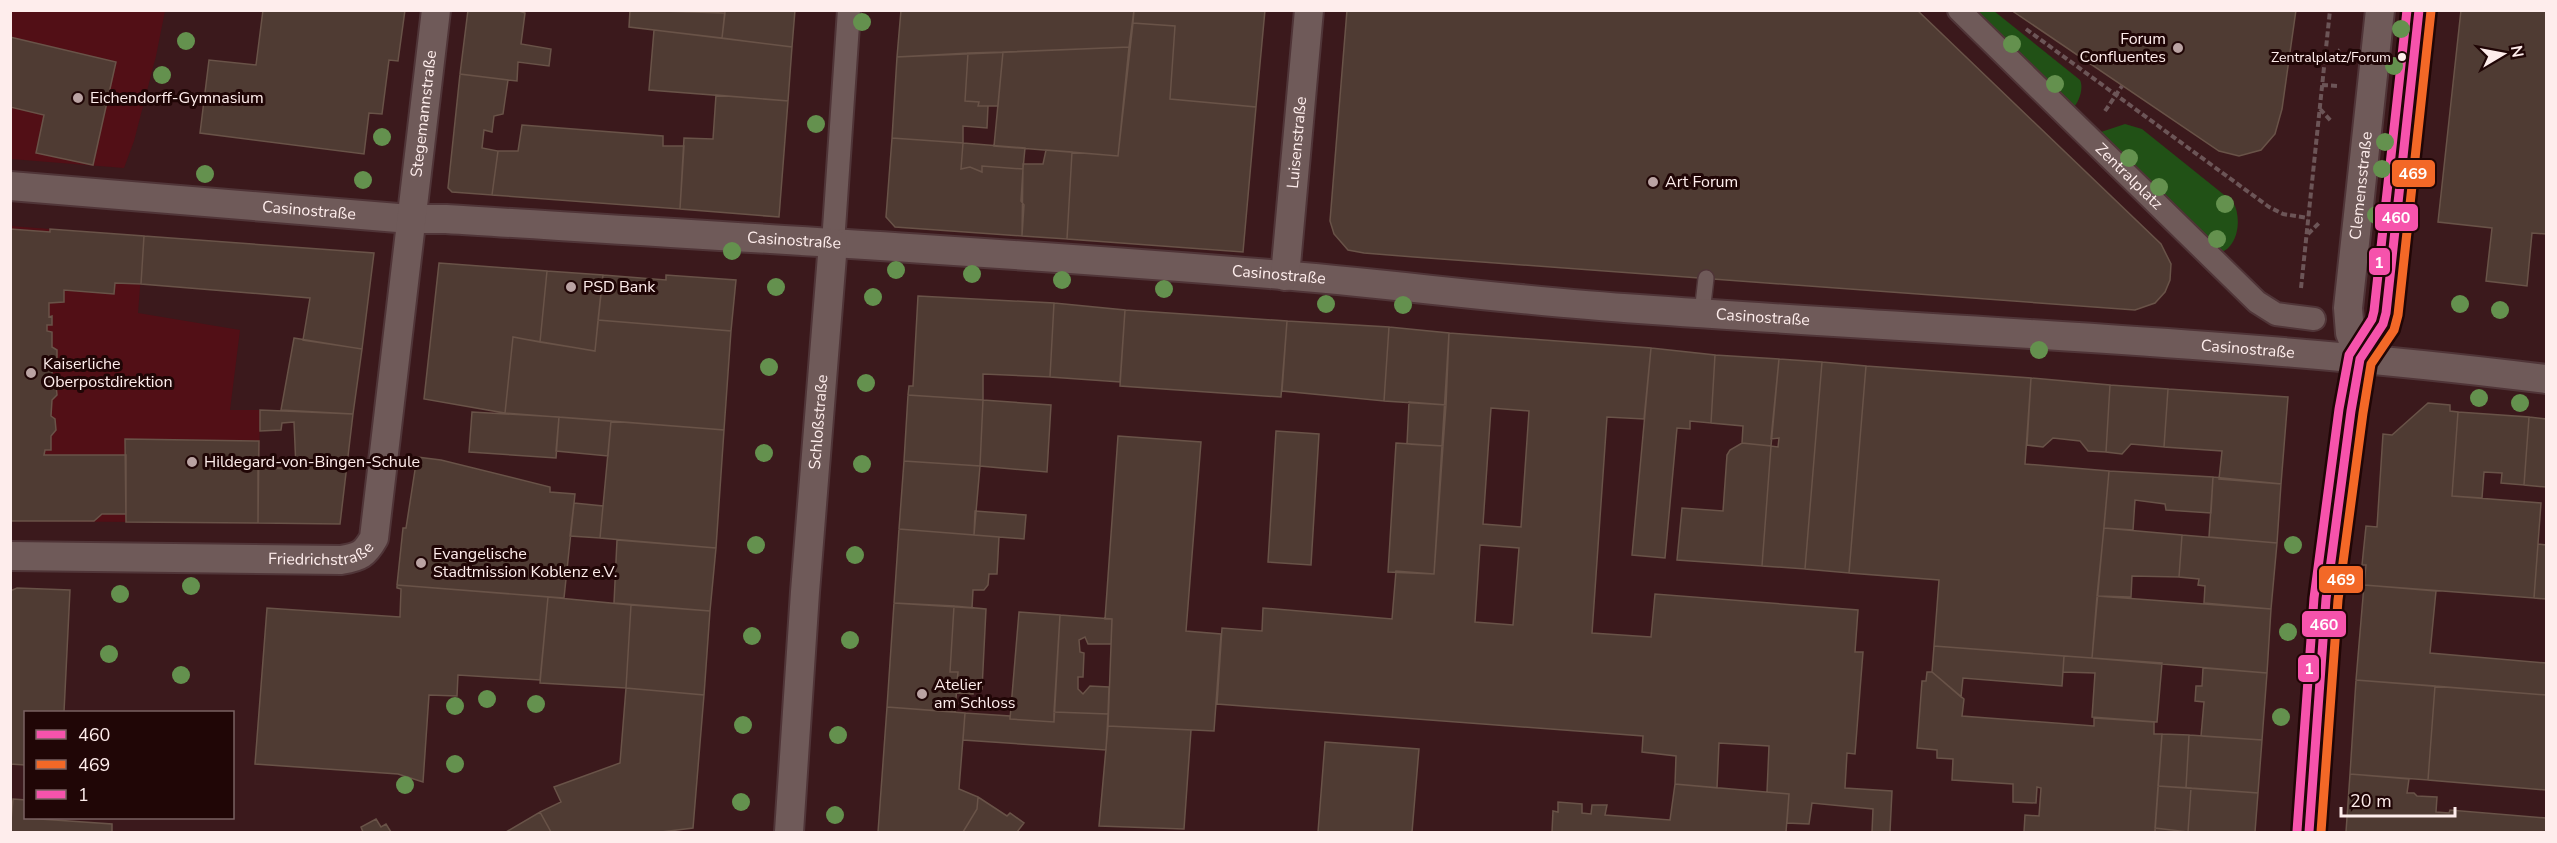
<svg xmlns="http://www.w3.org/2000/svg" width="2557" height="843" viewBox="0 0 2557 843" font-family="'Nunito Sans',sans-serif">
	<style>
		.built { fill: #520f16 }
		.green { fill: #215116 }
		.building { fill: #4f3b33; stroke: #695348; stroke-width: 1.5; fill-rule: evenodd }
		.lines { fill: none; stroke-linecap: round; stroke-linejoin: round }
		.service-casing { stroke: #503538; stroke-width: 18 }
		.pedestrian-casing { stroke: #503538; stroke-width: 26 }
		.minor-casing { stroke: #503538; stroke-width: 32 }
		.path { stroke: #6c5557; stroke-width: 4; stroke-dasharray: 6 3; stroke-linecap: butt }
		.service { stroke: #6f5a59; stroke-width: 15 }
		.pedestrian { stroke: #6f5a59; stroke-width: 22 }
		.minor { stroke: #6f5a59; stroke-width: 28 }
		.bus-1-casing { stroke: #200606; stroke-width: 14 }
		.bus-2-casing { stroke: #200606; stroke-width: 14 }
		.bus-3-casing { stroke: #200606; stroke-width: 14 }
		.bus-1 { stroke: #f653ac; stroke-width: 9 }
		.bus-2 { stroke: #f36827; stroke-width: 9 }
		.bus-3 { stroke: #f653ac; stroke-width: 9 }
		.tree { fill: #64914e }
		.poi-dot { fill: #baa3a3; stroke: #200606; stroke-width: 2 }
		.bus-dot { fill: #feedec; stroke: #200606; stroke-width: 2 }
		.labels { text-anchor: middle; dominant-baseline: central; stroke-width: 6; stroke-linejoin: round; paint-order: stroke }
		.bus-label { font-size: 14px; fill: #feedec; stroke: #200606; text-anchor: end }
		.poi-label { font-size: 16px; fill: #feedec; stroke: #200606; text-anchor: start }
		.street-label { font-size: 16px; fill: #feedec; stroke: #200606 }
		.line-badge { stroke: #200606; stroke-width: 2 }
		.badge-label { font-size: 16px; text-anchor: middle; font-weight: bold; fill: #fff }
	</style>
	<rect width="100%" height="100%" fill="#3b191c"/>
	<path class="built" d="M10 11H165L156 56 134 141 124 168 11 159Z
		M10 226 144 236 138 313 240 330 230 410H260L258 523 11 521Z"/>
	<path class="green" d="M1980 11H1994L2080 80C2084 88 2079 103 2072 109L1978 15Z
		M2125 124 2142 129 2233 202C2242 217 2239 248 2219 253L2098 133Z"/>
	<path class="building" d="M263 10H405L398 61 389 60 382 114 369 113 364 154 200 133 209 60 256 65Z
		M468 10H516L525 13 521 44 551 49 549 66 518 62 517 81 460 74Z
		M630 10 725 13 722 38 629 27Z
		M725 10H795L792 47 722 38Z
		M901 10H1134L1129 47 897 57Z
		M1134 10H1265L1256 107 1170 99 1175 26 1133 23Z
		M1347 10H1917L2161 244 2171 264 2170 280 2165 292 2155 303 2135 310 1414 257 1364 253 1348 250 1334 234 1330 221Z
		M2011 10H2296L2282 109 2275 134 2261 150 2239 156 2219 151Z
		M2461 10H2546V234L2532 233 2527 286 2486 281 2492 228 2438 222Z
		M1133 23 1175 26 1170 99 1256 107 1243 252 1067 239 1072 152 1118 156Z
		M654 30 792 47 788 101 649 90Z
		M10 37 116 62 93 165 36 153 44 115 10 107Z
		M1129 47 1118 156 994 146 1003 52Z
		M1003 52 998 106H978L979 102 965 101 968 53Z
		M968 53 965 101 979 102 978 106H988L987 128 963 126V143L892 138 897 57Z
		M460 74 508 80 503 114 494 116 492 132 484 130 482 148 498 151 492 195 452 192 448 188Z
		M716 95 788 101 779 217 680 209 684 138 713 139Z
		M522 125 663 136V146H684L680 209 492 195 498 151H518Z
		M892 138 963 143 961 169 970 167 982 172V166L1023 169 1021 201 1024 205 1022 236 895 227 886 217Z
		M963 143 1025 148 1023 169 982 166V172L970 167 961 169Z
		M1046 150 1072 152 1067 239 1022 236 1023 164H1043Z
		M10 229 50 232V229L144 236 141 284 115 283 114 294 64 290V302L49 303V317L52 316V325H47V331L52 332V347L57 350V360L52 365V381L56 385 57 395 52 400 51 416 55 419 56 430 51 436V450H45L44 455H126V514H102L94 521H10Z
		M144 236 374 253 362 349 303 340 310 298 141 284Z
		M439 263 547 271 540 342 513 337 505 413 424 399Z
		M547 271 603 275 595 351 540 342Z
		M603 275 666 280V275L736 280 731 331 598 320Z
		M918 296 1054 303 1050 377 983 374V400L908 395 909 386H913Z
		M1054 303 1125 310 1120 382 1050 377Z
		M1125 310 1287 321 1281 397 1120 386Z
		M598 320 731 331 724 430 505 413 513 337 595 351Z
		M1287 321 1389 327 1384 401 1282 391Z
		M1389 327 1449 333 1446 405 1384 401Z
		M1449 333 1651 348 1644 419 1607 417 1592 633 1651 637 1655 594 1858 610 1855 652H1863L1855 754 1847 753 1845 788 1892 791 1890 832H1872L1873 809 1812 803 1809 824 1787 823 1789 794 1767 792 1769 746 1719 743 1717 788 1675 784 1676 756 1642 752 1643 736 1217 704 1222 628 1262 631 1263 608 1392 619 1396 571 1434 574ZM1491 408 1529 411 1521 527 1483 524ZM1480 545 1519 548 1513 625 1475 622Z
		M294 338 362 349 353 414 281 410Z
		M1651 348 1715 355 1711 423 1690 421V429L1677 428 1665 558 1632 555Z
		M1715 355 1779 359 1771 446 1742 443 1743 426 1711 423Z
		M1779 359 1822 362 1805 569 1762 566 1771 446 1778 447 1779 438 1771 439Z
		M1822 362 1866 366 1849 573 1805 569Z
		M1866 366 2031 378 2025 464 2109 471 2092 658 1934 646 1939 580 1849 573Z
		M2031 378 2110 385 2106 452 2088 451 2080 441 2053 438 2043 447 2027 445Z
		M2110 385 2168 389 2164 447 2131 444 2122 454 2106 452Z
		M2168 389 2288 397 2281 484 2219 479 2222 451 2164 447Z
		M908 395 983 400 980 466 904 461Z
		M983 400 1051 405 1047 472 980 466Z
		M1409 402 1446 405 1443 446 1407 444Z
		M2428 403 2450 405V411L2458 412 2452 496 2541 503 2534 598 2364 585 2366 565H2362L2366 526 2377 527 2383 434 2392 435Z
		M260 410 353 414 340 524 258 523V468H296L294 422 282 423 281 430 260 431Z
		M472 412 559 417 556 458 469 452Z
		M2458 412 2529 417 2524 485 2501 483 2502 473 2484 472 2482 498 2452 496Z
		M559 417 611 421 608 456 556 451Z
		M2529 417 2546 419V487L2524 485Z
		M611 421 724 430 716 548 600 538Z
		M1276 431 1319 434 1311 565 1268 562Z
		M1118 436 1201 442 1186 631 1221 634 1214 731 1108 726 1112 619H1105Z
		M125 439 259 441 258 523 126 522Z
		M1396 443 1443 446 1434 574 1388 572Z
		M1742 443 1771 446 1762 566 1677 560 1682 508 1723 511 1727 455 1730 450Z
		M417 457 441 460 550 487V492L575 494 564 598 397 585 403 528H406Z
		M904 461 980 466 974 535 899 529Z
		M2109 471 2213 477 2211 513 2166 510 2165 504 2135 500 2133 530 2104 528Z
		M2213 477 2281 484 2277 543 2209 537Z
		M574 503 603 506 600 538 570 536Z
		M975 511 1026 515 1024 539 974 535Z
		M2104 528 2182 535 2179 577 2132 576 2131 597 2097 596Z
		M899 529 999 537 997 574H989L988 585 984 590H973L972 608 894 603Z
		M2182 535 2277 543 2271 609 2204 603 2205 586 2198 585 2199 579 2179 577Z
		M617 540 716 548 710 611 614 603Z
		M2538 544 2546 545V599L2534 598Z
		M397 585 548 597 540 680 458 675 457 696 429 695 423 782 398 774 255 764 267 608 400 617 401 589 397 588Z
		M2364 585 2436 591 2430 653 2546 663V695L2356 680Z
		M17 588 70 590 64 712H26L25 765 10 764V591Z
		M2097 596 2271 609 2267 673 2092 658Z
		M548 597 631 605 626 688 540 683Z
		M894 603 954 606 950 672H958L955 712 887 707Z
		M631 605 710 611 704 695 626 688Z
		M954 606 986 609 982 689 973 688V694L956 693 958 672H950Z
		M1019 612 1060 615 1054 722 1010 719Z
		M1060 615 1112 619 1111 644H1088L1085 637 1079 640 1080 652 1084 653 1083 677H1078V689L1083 694 1090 686 1109 687 1108 714 1054 712Z
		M1934 646 2064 656 2062 686 1963 678 1961 697 1932 672Z
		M2064 656 2162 663 2157 722 2092 717 2095 673 2063 672Z
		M2203 668 2267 673 2262 740 2201 736 2204 702 2195 701 2196 686H2202Z
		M1927 672H1932L1964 699 1962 716 2094 726V718L2154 722V734H2162L2155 832H2024L2025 815 2039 816 2041 788 2037 787 2036 803 2013 802V784L1952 780 1953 759 1937 758V750L1917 748 1922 681H1926Z
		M2356 680 2435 686 2428 780 2350 774Z
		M2435 686 2546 695V790L2428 780Z
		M626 688 704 695 693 828 661 832H551L540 812 561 802 554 787 620 763Z
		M887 707 965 713 959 789 978 797 977 809 963 832H878Z
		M1054 712 1108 714 1106 750 963 740 965 713 1010 716V719L1054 722Z
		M1108 726 1191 730 1184 829 1099 826Z
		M2162 734 2189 735 2186 788 2158 786Z
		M2189 735 2262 740 2258 793 2186 788Z
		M1325 742 1419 749 1412 832H1318Z
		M2350 774 2409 779 2407 793H2414L2417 796 2437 797 2436 812 2449 813 2450 810 2546 818V832H2346Z
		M1675 784 1789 794 1786 832H1552L1553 811 1558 812V802L1582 804V813L1591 814 1592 805H1607L1605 815 1670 820Z
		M2158 786 2191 788 2188 832 2155 828Z
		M2191 788 2258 793 2255 832H2188Z
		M978 797 1007 816 1010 813 1024 823 1017 832H963L977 809Z
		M13 799 26 800V818L112 824V832H10Z
		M540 812 551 832H506Z
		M376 819 381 827 386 824 391 832H363L361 827Z
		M2155 828 2188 832H2198H2155Z"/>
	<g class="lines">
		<g class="service-casing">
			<path id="service" d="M1702 313 1706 278"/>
		</g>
		<g class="pedestrian-casing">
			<g id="pedestrian">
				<path id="s1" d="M1959 10 2257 302 2276 314 2314 319"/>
				<path d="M833 243 849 10"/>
			</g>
		</g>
		<g class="minor-casing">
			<g id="minor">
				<path id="s2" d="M10 186 410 219H446C721 236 996 252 1270 274 1393 284 1516 301 1639 309 1941 331 2246 341 2546 379"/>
				<path id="s3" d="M1285 276 1309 10"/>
				<path id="s4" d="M2360 359 2350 333 2348 308 2380 10"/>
				<path id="s5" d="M10 556 341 560C360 557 365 554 374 538L436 10"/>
				<path id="s6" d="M789 832 805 592 833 243"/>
				<path d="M2309 832 2326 599 2351 411 2360 359 2383 324 2386 313 2419 10"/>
			</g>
		</g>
		<path class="path" d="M2026 29 2269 207 2283 214 2308 218
			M2324 61 2340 50
			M2322 85 2339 86
			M2320 109 2332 122
			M2105 111 2122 86
			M2308 234 2320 222
			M2301 288 2330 10"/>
		<use href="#service" class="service"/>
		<use href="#pedestrian" class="pedestrian"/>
		<use href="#minor" class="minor"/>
		<g class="bus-1-casing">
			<path id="bus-1" d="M2309 832 2326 599 2351 411 2360 359 2383 324 2386 313 2419 10"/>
		</g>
		<g class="bus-2-casing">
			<path id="bus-2" d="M2321 832 2338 600 2363 413 2371 364 2394 330 2398 315 2431 11"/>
		</g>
		<g class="bus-3-casing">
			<path id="bus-3" d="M2297 831 2314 598 2339 409 2349 355 2372 319 2374 311 2407 10"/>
		</g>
		<use href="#bus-1" class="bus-1"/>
		<use href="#bus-2" class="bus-2"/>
		<use href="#bus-3" class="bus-3"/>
	</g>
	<g class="tree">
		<circle cx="862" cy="22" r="9"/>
		<circle cx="2401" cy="29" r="9"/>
		<circle cx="186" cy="41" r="9"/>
		<circle cx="2012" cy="44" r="9"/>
		<circle cx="2394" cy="66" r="9"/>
		<circle cx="162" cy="75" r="9"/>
		<circle cx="2055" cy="84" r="9"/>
		<circle cx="816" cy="124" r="9"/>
		<circle cx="382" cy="137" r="9"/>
		<circle cx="2385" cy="142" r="9"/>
		<circle cx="2129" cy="158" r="9"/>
		<circle cx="2382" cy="169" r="9"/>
		<circle cx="205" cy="174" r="9"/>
		<circle cx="363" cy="180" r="9"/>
		<circle cx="2159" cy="187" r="9"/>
		<circle cx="2225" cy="204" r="9"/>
		<circle cx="2376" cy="215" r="9"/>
		<circle cx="2217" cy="239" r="9"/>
		<circle cx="732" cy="251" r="9"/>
		<circle cx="896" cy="270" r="9"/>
		<circle cx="972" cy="274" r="9"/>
		<circle cx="1062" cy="280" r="9"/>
		<circle cx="776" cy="287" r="9"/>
		<circle cx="1164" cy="289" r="9"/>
		<circle cx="873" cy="297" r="9"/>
		<circle cx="1326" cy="304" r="9"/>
		<circle cx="2460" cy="304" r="9"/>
		<circle cx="1403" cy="305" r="9"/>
		<circle cx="2500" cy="310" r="9"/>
		<circle cx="2039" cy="350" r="9"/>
		<circle cx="769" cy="367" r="9"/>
		<circle cx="866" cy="383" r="9"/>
		<circle cx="2479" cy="398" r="9"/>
		<circle cx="2520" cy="403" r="9"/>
		<circle cx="764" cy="453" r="9"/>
		<circle cx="862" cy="464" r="9"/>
		<circle cx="756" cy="545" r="9"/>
		<circle cx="2293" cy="545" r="9"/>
		<circle cx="855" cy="555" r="9"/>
		<circle cx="191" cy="586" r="9"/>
		<circle cx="120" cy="594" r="9"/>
		<circle cx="2288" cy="632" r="9"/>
		<circle cx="752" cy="636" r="9"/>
		<circle cx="850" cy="640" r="9"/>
		<circle cx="109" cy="654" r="9"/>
		<circle cx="181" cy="675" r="9"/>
		<circle cx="487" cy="699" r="9"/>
		<circle cx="536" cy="704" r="9"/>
		<circle cx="455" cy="706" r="9"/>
		<circle cx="2281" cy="717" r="9"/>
		<circle cx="743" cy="725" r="9"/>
		<circle cx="838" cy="735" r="9"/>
		<circle cx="455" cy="764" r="9"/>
		<circle cx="405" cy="785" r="9"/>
		<circle cx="741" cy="802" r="9"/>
		<circle cx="835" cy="815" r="9"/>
	</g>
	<g class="poi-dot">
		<circle cx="2178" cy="48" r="6"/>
		<circle cx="78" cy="98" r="6"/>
		<circle cx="1653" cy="182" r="6"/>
		<circle cx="571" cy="287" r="6"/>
		<circle cx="31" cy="373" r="6"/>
		<circle cx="192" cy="462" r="6"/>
		<circle cx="421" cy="563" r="6"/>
		<circle cx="922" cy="694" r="6"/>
	</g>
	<circle class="bus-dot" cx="2402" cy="57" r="5"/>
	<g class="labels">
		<g class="bus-label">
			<text x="2391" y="57">Zentralplatz/Forum</text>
		</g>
		<g class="poi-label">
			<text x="2166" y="39" text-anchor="end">Forum<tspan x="2166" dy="18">Confluentes</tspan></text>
			<text x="90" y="98">Eichendorff-Gymnasium</text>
			<text x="1665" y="182">Art Forum</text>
			<text x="583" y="287">PSD Bank</text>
			<text x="43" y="364">Kaiserliche<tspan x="43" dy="18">Oberpostdirektion</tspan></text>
			<text x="204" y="462">Hildegard-von-Bingen-Schule</text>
			<text x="433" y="554">Evangelische<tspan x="433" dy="18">Stadtmission Koblenz e.V.</tspan></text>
			<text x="934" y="685">Atelier<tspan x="934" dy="18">am Schloss</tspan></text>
		</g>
		<g class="street-label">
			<text stroke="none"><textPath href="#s5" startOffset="800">Stegemannstraße</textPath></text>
			<text stroke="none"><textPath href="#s3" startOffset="134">Luisenstraße</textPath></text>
			<text stroke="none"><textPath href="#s1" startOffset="238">Zentralplatz</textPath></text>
			<text stroke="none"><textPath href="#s4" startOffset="176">Clemensstraße</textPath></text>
			<text stroke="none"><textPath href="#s2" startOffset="300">Casinostraße</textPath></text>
			<text stroke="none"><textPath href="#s2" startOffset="786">Casinostraße</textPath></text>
			<text stroke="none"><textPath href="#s2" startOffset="1272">Casinostraße</textPath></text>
			<text stroke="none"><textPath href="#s2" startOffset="1758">Casinostraße</textPath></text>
			<text stroke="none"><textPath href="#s2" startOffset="2244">Casinostraße</textPath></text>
			<text stroke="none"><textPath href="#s6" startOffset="411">Schloßstraße</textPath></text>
			<text stroke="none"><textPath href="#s5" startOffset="312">Friedrichstraße</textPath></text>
		</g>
	</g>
	<g class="line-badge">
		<rect x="2391" y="159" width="45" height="29" rx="6" fill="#f36827"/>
		<rect x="2374" y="203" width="45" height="29" rx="6" fill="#f653ac"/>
		<rect x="2368" y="247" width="23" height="29" rx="6" fill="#f653ac"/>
		<rect x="2318" y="565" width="46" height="29" rx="6" fill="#f36827"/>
		<rect x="2301" y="610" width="46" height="28" rx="6" fill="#f653ac"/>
		<rect x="2297" y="654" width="23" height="29" rx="6" fill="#f653ac"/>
	</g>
	<g class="badge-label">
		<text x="2413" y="179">469</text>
		<text x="2396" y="223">460</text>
		<text x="2379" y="268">1</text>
		<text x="2341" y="585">469</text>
		<text x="2324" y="630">460</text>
		<text x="2309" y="674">1</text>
	</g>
	<rect width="2557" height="843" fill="none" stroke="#feedec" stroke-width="24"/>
	<rect x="24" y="711" width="210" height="108" fill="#200606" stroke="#796262" stroke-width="1.5"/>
	<rect x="36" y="730" width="30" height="9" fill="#f653ac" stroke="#796262" stroke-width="1.5"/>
	<text x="78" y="741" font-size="18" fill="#feedec">460</text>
	<rect x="36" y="760" width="30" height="9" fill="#f36827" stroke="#796262" stroke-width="1.5"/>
	<text x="78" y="771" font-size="18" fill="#feedec">469</text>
	<rect x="36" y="790" width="30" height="9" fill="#f653ac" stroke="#796262" stroke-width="1.5"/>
	<text x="78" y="801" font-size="18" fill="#feedec">1</text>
	<g transform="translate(2503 54) rotate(80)" stroke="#200606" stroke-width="4.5" paint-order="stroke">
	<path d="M0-4.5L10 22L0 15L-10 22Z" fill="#feedec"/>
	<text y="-9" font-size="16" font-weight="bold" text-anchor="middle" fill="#feedec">N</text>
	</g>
	<path d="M2341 807v9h114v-9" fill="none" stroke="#feedec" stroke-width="3"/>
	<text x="2350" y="807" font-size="18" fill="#feedec" stroke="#200606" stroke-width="4.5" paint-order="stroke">20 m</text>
</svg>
